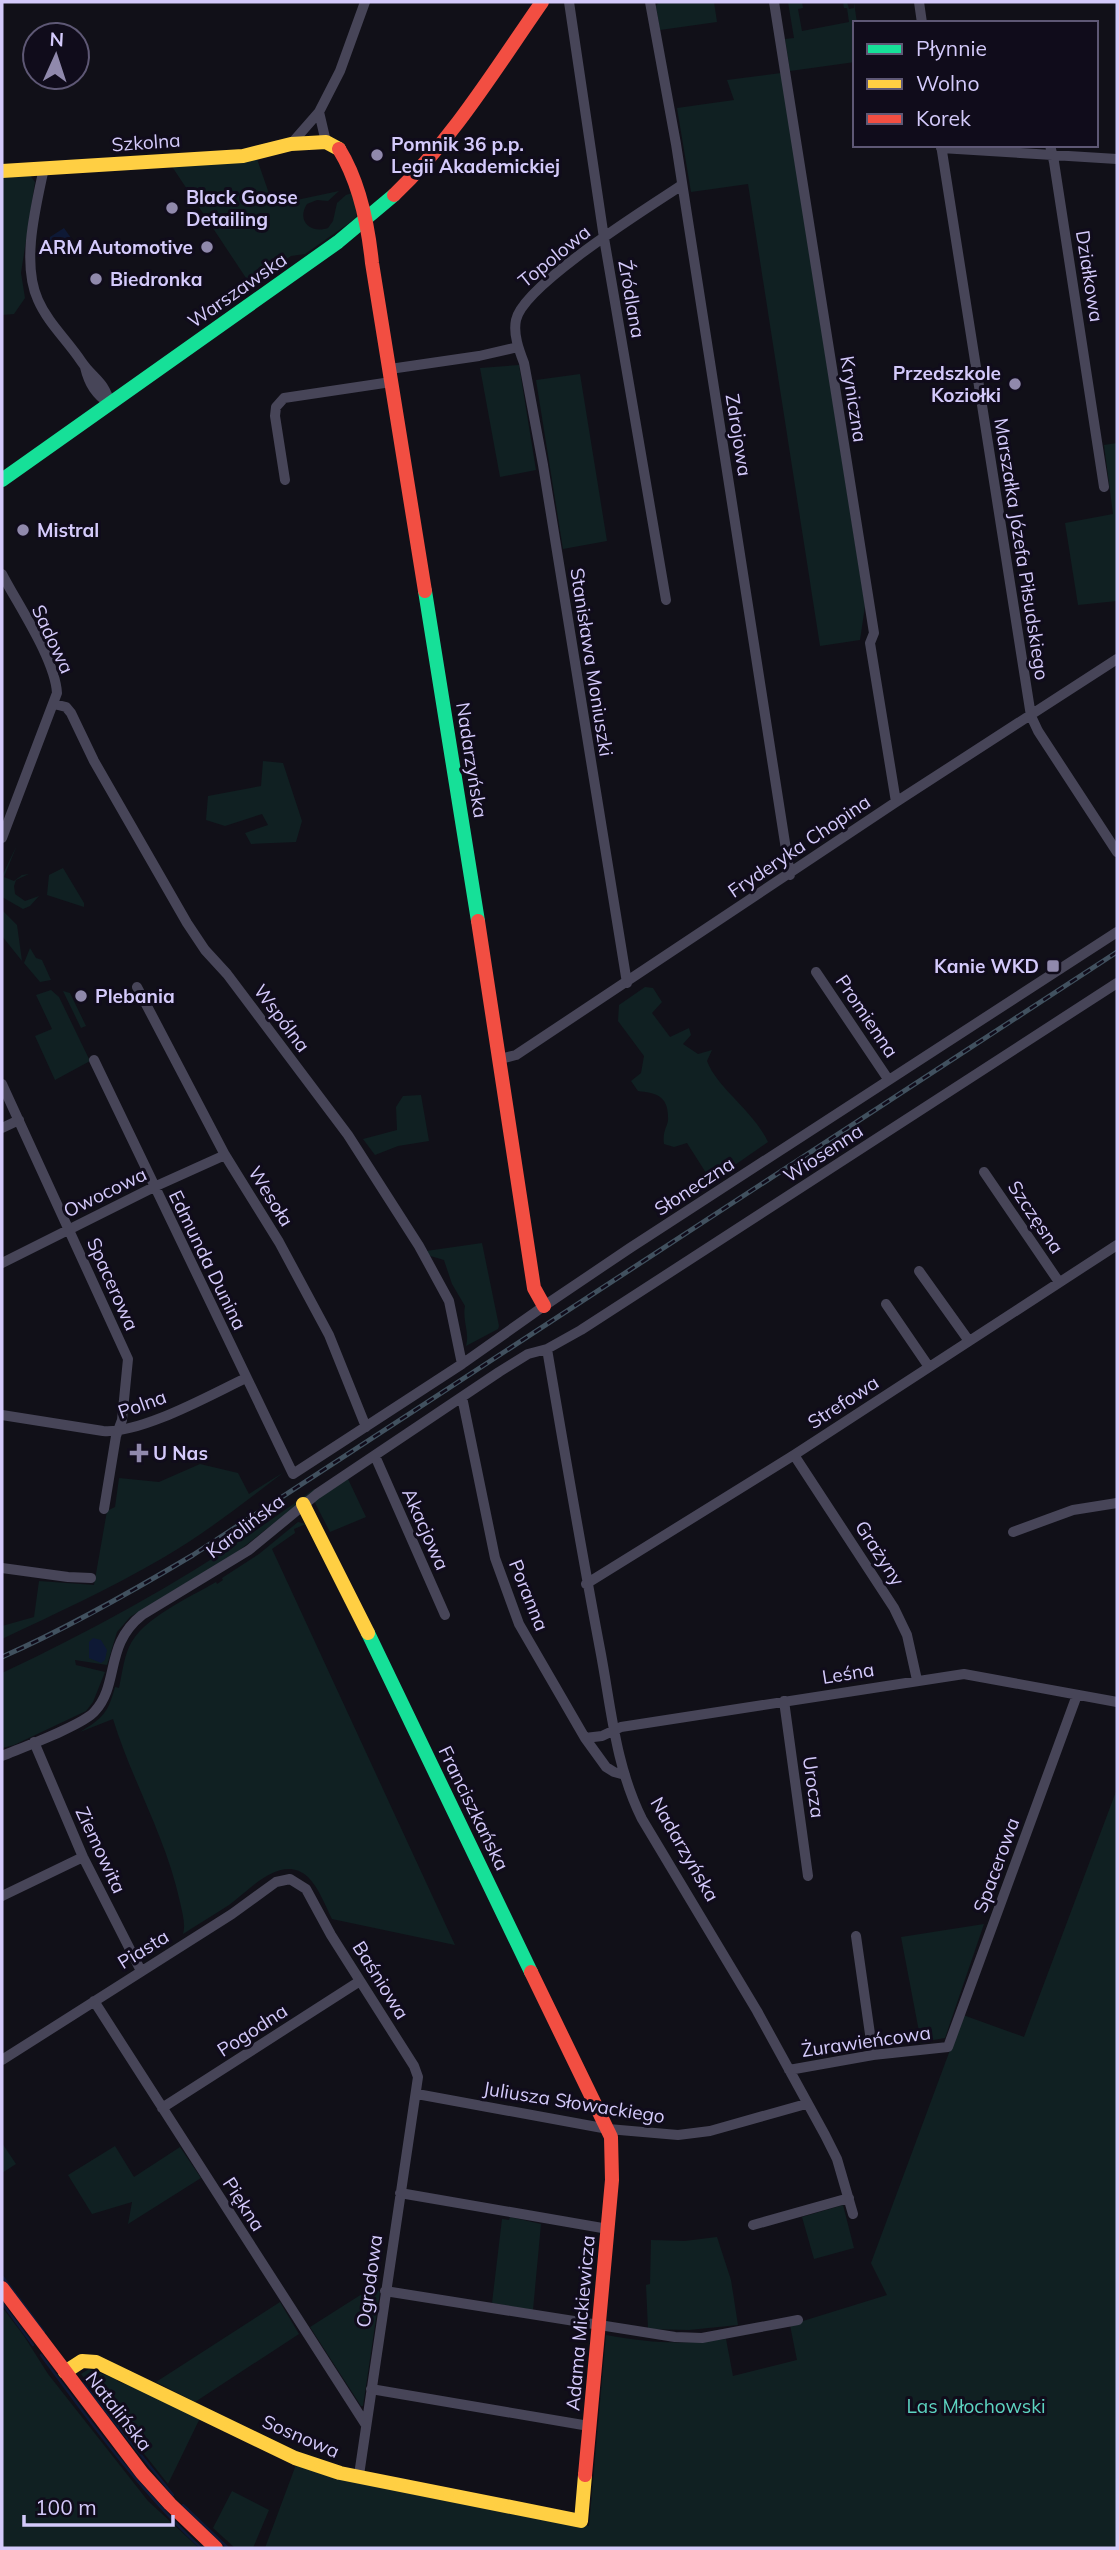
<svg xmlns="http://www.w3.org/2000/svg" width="1119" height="2550" viewBox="0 0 1119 2550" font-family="Mulish,sans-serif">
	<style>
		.green { fill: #102022 }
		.water { fill: #0e1935 }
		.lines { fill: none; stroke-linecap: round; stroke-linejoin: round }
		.stream { stroke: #0e1935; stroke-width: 2.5 }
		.street { stroke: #474558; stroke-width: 10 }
		.fast { stroke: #16e098; stroke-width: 14 }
		.slow { stroke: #ffcf43; stroke-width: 14 }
		.jam { stroke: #f24e42; stroke-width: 14 }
		.rail-casing { stroke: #41515f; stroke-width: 5 }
		.rail { stroke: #100c1b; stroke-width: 2.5; stroke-dasharray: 8; stroke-linecap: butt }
		.poi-dot { fill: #9089ac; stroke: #100c1b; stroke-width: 2.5 }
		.labels { text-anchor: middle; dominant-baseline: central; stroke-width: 6; stroke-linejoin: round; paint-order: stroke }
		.street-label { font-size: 19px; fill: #d4cafb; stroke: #100c1b }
		.poi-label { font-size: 19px; font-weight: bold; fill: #d4cafb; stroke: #100c1b; text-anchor: start }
		.park-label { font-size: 19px; fill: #5dd4c1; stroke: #100c1b }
	</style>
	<rect width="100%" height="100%" fill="#111018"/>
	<path class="green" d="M659 2H714L717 22 660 30 656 6Z
		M788 2H802L803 8 798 9 802 31 849 22 847 8H844L843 2H847L849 9 854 8V2L857 23H855V62L790 71 785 39 794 38Z
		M781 73 865 606 860 640 820 646 748 184 691 192 677 108 734 100 727 80Z
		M257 159 273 205 339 191 328 201 317 200 307 204C296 221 311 234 328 228L333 221 337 203 346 195 352 193 359 211 355 219 305 254 291 256 250 284 171 165Z
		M29 174 35 182 21 273 25 298 14 314 2 315V176Z
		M519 365 536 470 500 477 480 368Z
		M580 374 607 541 563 549 536 380Z
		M1117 443V601L1078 605 1065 523 1113 514 1104 445Z
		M263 761 283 763 302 821 296 842 251 844 245 833 268 825 262 814 225 826 206 820 208 796 261 786Z
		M17 845 4 877 14 881 22 875 29 874 16 880 14 886 15 894 25 901 39 896 30 906 23 909 2 897V876Z
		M63 868 84 903V907L47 895 49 875Z
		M2 910 17 925 22 961 2 936Z
		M30 948 36 958 42 960 51 980 40 982 24 963Z
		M645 987 653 988 662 1002 652 1013 670 1037 689 1028 691 1035 683 1044 698 1054 712 1050 707 1061C717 1088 753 1110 768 1142L719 1176H708L687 1143 674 1147 664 1144C662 1129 669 1126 668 1117 668 1095 655 1093 638 1091L631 1081 641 1073 644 1056 618 1021 619 1005Z
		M51 990 59 997 90 1061 55 1080 35 1036 52 1029 36 995Z
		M63 991 70 993 86 1026 81 1028Z
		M421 1095 429 1141 398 1146 375 1155 363 1139 397 1130 396 1107 403 1096Z
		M482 1243 499 1326 498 1329 466 1346C470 1333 462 1320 465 1306L452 1284 444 1260 427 1255 426 1251Z
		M200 1464 238 1473 249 1494 284 1472C244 1503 204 1534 161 1559 109 1589 55 1614 2 1639V1626L34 1617 39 1581 94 1585 107 1511 115 1507 119 1478 159 1482Z
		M348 1479 366 1517 330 1532 314 1501Z
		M314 1489 315 1491 237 1552 130 1617 117 1632 107 1665 75 1660 76 1665 105 1672 93 1702 86 1711 14 1745 2 1748V1673C112 1621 216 1562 314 1489Z
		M298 1522 306 1524 294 1529 295 1533 272 1549 455 1945 332 1919C325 1905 319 1888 308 1877 281 1853 250 1890 229 1905 214 1915 198 1924 183 1934 186 1924 182 1912 180 1902 166 1837 132 1781 113 1719L80 1732C103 1718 108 1713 115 1687L119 1688C122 1675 123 1661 129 1647 142 1618 189 1598 216 1582L217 1584 223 1580 222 1578 259 1554Z
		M1117 1789V2548H265L297 2462 429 2493 589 2526 606 2335C651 2343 681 2345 726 2339L733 2376 797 2360 790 2325 887 2295 871 2263 963 2015 1024 2037Z
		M984 1924 945 2038 921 2042 901 1937Z
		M2 2143 16 2164 2 2173Z
		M115 2146 134 2177 180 2147 201 2178 128 2224 132 2202 92 2214 68 2175Z
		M843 2205 854 2248 814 2259 802 2217Z
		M510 2217 541 2224 533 2310 492 2303 502 2219 509 2220Z
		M717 2237 731 2280 738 2325 689 2330 648 2329 646 2285 650 2284 651 2240 685 2241Z
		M373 2287 380 2292 363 2406H361L310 2327Z
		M280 2302 299 2334 195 2402 156 2382Z
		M2 2307 24 2336 48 2374 148 2501 199 2548H2Z
		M89 2369 117 2379V2381L166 2399 201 2416 168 2484 81 2374Z
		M232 2491 269 2510 253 2548H235L213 2528Z"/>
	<path class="water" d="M64 228 71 238 53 251 49 244 50 237Z
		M93 1638 101 1640 107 1650 105 1660 101 1663 89 1658V1642Z"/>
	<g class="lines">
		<path class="stream" d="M2 2276 44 2332
			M2 2303 33 2345
			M41 2355C91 2423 139 2490 201 2548
			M83 2383 173 2495
			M183 2505 228 2548"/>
		<path class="street" d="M569 2 604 238 666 600
			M650 2 676 144 790 875
			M774 2 874 633 870 643 896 802
			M919 2 922 23
			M326 142 319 112 340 71 365 2
			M291 144 319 112
			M941 145 1031 716 1038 731 1117 852
			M1050 145 1054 162 1104 487
			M941 148 1117 159
			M44 168C36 206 21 263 38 300 48 323 67 340 81 361 93 379 104 380 110 404
			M85 367C89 384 96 395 110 404
			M390 369 479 356 518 347
			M285 480 275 416 276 407 284 398 391 382
			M2 574C18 605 55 659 57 693L2 838
			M54 704 66 707 71 713 94 761 187 923 205 950 227 974 348 1135 419 1246 449 1301 462 1364
			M816 972 888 1079
			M627 983 543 465 524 363C519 350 513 334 516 320 523 285 649 207 682 185
			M137 987 225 1155 279 1242 329 1335 366 1427
			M500 1059 516 1055 896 802 1117 659
			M94 1060 293 1474 462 1364 544 1306 630 1248 1117 932
			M2 1084 128 1359 122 1420 116 1436 104 1509
			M2 1128 19 1120
			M984 1172 1059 1282
			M2 1263 154 1187 225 1155
			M919 1271 969 1341
			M886 1304 929 1367
			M547 1349C564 1449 581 1549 600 1649 611 1706 615 1765 642 1819L757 2011 825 2135 837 2159 853 2214
			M462 1397 495 1558 519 1624 585 1738 606 1767 614 1772 625 1775
			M2 1415 103 1431C141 1434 210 1395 246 1378
			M794 1455 894 1608 907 1635 917 1680
			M375 1456 445 1615
			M1013 1532 1073 1510 1117 1503
			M2 1568 68 1577 91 1578
			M586 1584 794 1455 1117 1245
			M784 1701 808 1876
			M585 1738 602 1736 621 1727 964 1674 1117 1702
			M34 1742 83 1857 141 1971
			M2 1756C21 1748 84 1725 95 1711 120 1683 104 1645 142 1615L249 1550 317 1494 499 1372 528 1354 547 1349 581 1330 1117 983
			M2 1896 83 1857
			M856 1936 873 2055
			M94 2001 366 2425
			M2 2060 232 1914 276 1882 290 1879 306 1889 331 1935 414 2066 418 2077 359 2475
			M789 2070 873 2055 948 2047 1077 1695
			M417 2094 608 2129 678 2135 710 2131 806 2104
			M162 2108 360 1981
			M400 2193 608 2229
			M753 2225 849 2198
			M385 2291 675 2337 702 2338 798 2320
			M371 2389 589 2426"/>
		<path class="fast" d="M2 480 338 242 394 195
			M425 591 478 921
			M368 1633 531 1972"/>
		<path class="slow" d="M2 171 243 156 291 144 326 142 339 149
			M303 1504 368 1633
			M65 2372 82 2361 96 2362 295 2458 340 2473 581 2521 585 2475"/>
		<path class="jam" d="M339 149C360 183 368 224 372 263L425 591
			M394 195C453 139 496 68 542 2
			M478 921 534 1288 544 1306
			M531 1972 611 2137 612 2180 585 2475
			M2 2288 142 2473 170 2504 216 2548"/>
		<g class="rail-casing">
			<path id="rail" d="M2 1657C68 1628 131 1592 193 1555L1117 952"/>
		</g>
		<use href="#rail" class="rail"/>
	</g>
	<g class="poi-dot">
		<circle cx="377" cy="155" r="7"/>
		<circle cx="172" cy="208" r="7"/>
		<circle cx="207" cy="247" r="7"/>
		<circle cx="96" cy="279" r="7"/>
		<circle cx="1015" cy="384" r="7"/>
		<circle cx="23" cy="530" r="7"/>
		<rect x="1046" y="959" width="14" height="14" rx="3.5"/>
		<circle cx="81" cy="996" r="7"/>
		<path d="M135.5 1442.5h7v7h7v7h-7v7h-7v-7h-7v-7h7z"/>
	</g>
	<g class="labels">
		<g class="street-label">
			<text transform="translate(146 142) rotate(-4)">Szkolna</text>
			<text transform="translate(554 256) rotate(-39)">Topolowa</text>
			<text transform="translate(1090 276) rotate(81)">Działkowa</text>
			<text transform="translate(237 290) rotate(-35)">Warszawska</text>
			<text transform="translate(632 299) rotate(80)">Źródlana</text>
			<text transform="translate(854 399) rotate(81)">Kryniczna</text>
			<text transform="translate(739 435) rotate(81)">Zdrojowa</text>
			<text transform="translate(1022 549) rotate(81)">Marszałka Józefa Piłsudskiego</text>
			<text transform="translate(53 639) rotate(65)">Sadowa</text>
			<text transform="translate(592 662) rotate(81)">Stanisława Moniuszki</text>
			<text transform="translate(472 760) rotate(81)">Nadarzyńska</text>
			<text transform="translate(799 846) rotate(-34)">Fryderyka Chopina</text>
			<text transform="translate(867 1016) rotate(56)">Promienna</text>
			<text transform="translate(282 1018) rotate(53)">Wspólna</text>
			<text transform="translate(823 1153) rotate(-33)">Wiosenna</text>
			<text transform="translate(694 1186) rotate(-33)">Słoneczna</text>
			<text transform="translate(105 1192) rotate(-26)">Owocowa</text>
			<text transform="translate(271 1196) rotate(58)">Wesoła</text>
			<text transform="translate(1036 1217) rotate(56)">Szczęsna</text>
			<text transform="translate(208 1260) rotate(64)">Edmunda Dunina</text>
			<text transform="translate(113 1284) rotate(66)">Spacerowa</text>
			<text transform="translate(843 1402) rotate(-33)">Strefowa</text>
			<text transform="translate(142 1404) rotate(-20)">Polna</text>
			<text transform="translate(245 1526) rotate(-37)">Karolińska</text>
			<text transform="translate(426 1529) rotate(66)">Akacjowa</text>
			<text transform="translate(880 1553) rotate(57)">Grażyny</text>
			<text transform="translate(529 1595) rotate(68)">Poranna</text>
			<text transform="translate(848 1673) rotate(-9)">Leśna</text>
			<text transform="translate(814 1787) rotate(82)">Urocza</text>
			<text transform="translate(474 1808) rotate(64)">Franciszkańska</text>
			<text transform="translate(685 1849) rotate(60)">Nadarzyńska</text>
			<text transform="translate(101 1850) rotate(65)">Ziemowita</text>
			<text transform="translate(996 1865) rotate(-70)">Spacerowa</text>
			<text transform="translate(143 1949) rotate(-32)">Piasta</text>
			<text transform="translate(381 1980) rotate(58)">Baśniowa</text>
			<text transform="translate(252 2030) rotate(-33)">Pogodna</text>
			<text transform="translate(866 2041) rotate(-8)">Żurawieńcowa</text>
			<text transform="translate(574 2102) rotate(9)">Juliusza Słowackiego</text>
			<text transform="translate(244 2204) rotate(57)">Piękna</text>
			<text transform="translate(369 2281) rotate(-82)">Ogrodowa</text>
			<text transform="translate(580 2323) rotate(-85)">Adama Mickiewicza</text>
			<text transform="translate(119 2411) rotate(52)">Natalińska</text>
			<text transform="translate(301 2436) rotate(23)">Sosnowa</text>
		</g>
		<g class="poi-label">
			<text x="391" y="144">Pomnik 36 p.p.<tspan x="391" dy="22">Legii Akademickiej</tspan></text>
			<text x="186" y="197">Black Goose<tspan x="186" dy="22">Detailing</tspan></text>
			<text x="193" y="247" text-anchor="end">ARM Automotive</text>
			<text x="110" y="279">Biedronka</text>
			<text x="1001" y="373" text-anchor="end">Przedszkole<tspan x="1001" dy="22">Koziołki</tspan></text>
			<text x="37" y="530">Mistral</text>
			<text x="1039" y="966" text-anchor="end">Kanie WKD</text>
			<text x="95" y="996">Plebania</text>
			<text x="153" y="1453">U Nas</text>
		</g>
		<g class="park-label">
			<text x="976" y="2406">Las Młochowski</text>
		</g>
	</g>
	<rect width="1119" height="2550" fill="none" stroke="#d4cafb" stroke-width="7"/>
	<rect x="853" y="21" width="245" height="126" fill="#100c1b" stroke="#5e5875" stroke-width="2"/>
	<rect x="867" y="44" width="35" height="10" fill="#16e098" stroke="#5e5875" stroke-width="2"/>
	<text x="916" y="56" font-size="21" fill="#d4cafb">Płynnie</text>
	<rect x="867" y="79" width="35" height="10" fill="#ffcf43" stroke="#5e5875" stroke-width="2"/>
	<text x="916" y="91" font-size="21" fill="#d4cafb">Wolno</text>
	<rect x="867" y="114" width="35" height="10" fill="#f24e42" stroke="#5e5875" stroke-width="2"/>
	<text x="916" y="126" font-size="21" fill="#d4cafb">Korek</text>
	<g transform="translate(56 56) rotate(3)"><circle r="33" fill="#100c1b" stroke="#5e5875" stroke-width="2"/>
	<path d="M0-5L12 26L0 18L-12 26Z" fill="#9089ac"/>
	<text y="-10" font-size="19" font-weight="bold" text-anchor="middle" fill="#d4cafb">N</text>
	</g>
	<path d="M24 2515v10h149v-10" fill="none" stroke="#d4cafb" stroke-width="3.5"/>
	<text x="35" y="2515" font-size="21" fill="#d4cafb" stroke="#100c1b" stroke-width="5" paint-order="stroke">100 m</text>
</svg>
